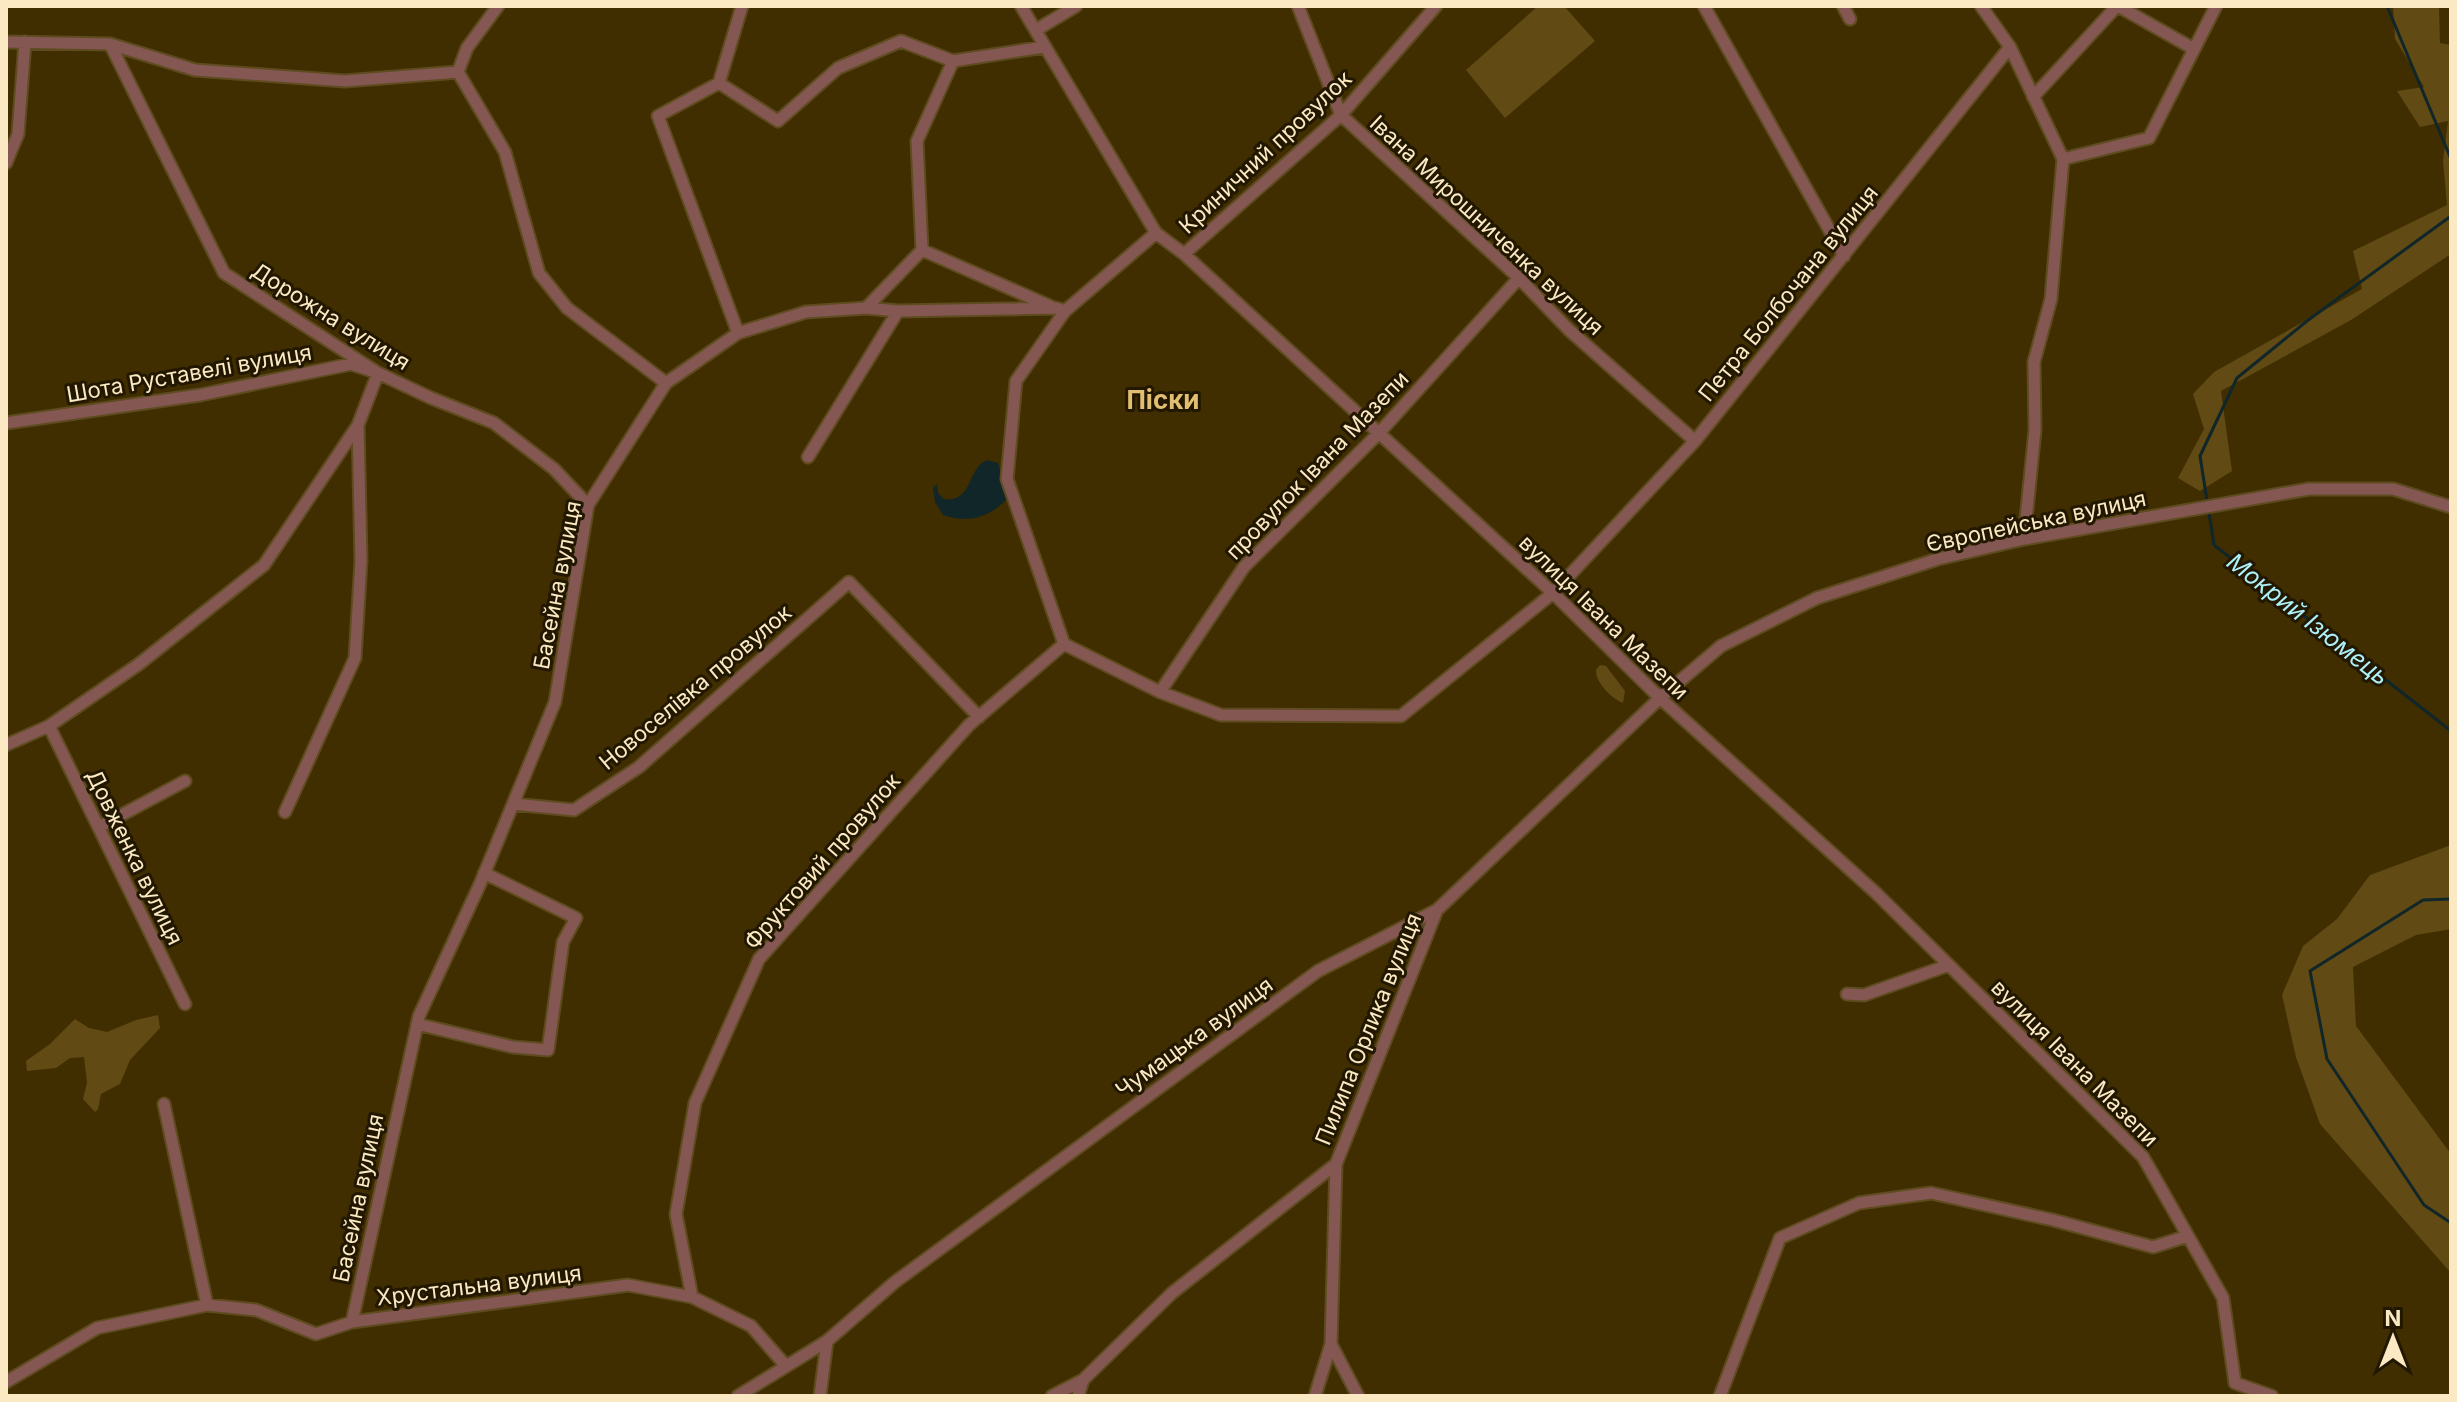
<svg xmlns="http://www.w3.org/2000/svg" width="2457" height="1402" viewBox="0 0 2457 1402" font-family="Inter,sans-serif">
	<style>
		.green { fill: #614a13 }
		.water { fill: #102629 }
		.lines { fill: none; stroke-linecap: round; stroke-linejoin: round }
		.stream { stroke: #102629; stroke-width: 3 }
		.minor-casing { stroke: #5e4c20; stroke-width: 15 }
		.minor { stroke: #855752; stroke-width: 11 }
		.labels { text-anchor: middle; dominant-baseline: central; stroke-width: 6; stroke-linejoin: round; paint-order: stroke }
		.street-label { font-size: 22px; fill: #fbe9c3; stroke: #221701 }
		.water-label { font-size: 24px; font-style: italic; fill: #aef1f9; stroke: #221701 }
		.quarter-label { font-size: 26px; font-weight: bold; fill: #e2be71; stroke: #221701 }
	</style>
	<rect width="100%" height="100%" fill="#402e01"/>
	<path class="green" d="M1538 6H1564L1595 41 1505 118 1466 70Z
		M2393 6H2439L2440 43 2451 45 2449 108 2451 109V254L2351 320 2221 391 2232 471 2200 491 2178 478 2204 429 2193 394 2214 372 2362 289 2353 251 2447 205 2443 161 2448 121 2420 127 2397 91 2424 87 2395 39Z
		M1600 665 1606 666 1625 691 1623 703C1612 699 1595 682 1596 670Z
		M2451 845V929L2416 935 2353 967 2356 1026 2451 1154V1273L2320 1124 2296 1057 2282 995 2303 946 2337 919 2370 875Z
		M158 1015 160 1028 130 1060 120 1084 101 1094 98 1109 95 1112 83 1099 87 1083 84 1057 70 1058 56 1068 27 1071 26 1061 50 1044 75 1019 89 1028 107 1032 136 1020Z"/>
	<path class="water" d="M987 460 998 463 1009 497C990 517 971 524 943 515L935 502 933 488 937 484 938 493 944 499C973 503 967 468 987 460Z"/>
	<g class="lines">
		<path class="stream" d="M2387 6 2451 159
			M2451 216 2307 321 2237 378 2200 456 2214 545 2451 731
			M2451 899 2423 900 2310 971 2327 1059 2424 1205 2451 1223"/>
		<g class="minor-casing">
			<path id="minor" d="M498 6 467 48 458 72 505 152 539 273 567 308 666 383
				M1021 6 1156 233 1184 254 1553 593 1660 698 1876 893 2143 1157 2188 1236 2153 1247 2053 1220 1931 1193 1859 1203 1780 1238 1720 1396
				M1298 6 1341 115 1519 278 1569 330 1695 441
				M1704 6 1844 256
				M1843 6 1850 19
				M2118 6 2194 49
				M1036 30 1076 6
				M6 42 110 44 195 70 345 81 458 72
				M110 44 224 273 378 373 431 398 494 423 554 469 588 505
				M2010 47 2063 159 2051 299 2034 362 2035 430 2024 539
				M719 83 778 121 838 68 901 41 953 61
				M2033 97 2117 6
				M2063 159 2149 138 2216 6
				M6 163 18 134 25 42
				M1156 233 1065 311 1016 381 1007 479 1064 644 1160 692 1221 715 1401 716 1553 593 1695 441 2010 47 1981 6
				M922 250 1050 306
				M1184 254 1341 115 1436 6
				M866 308 898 311 1056 308 1065 311
				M738 333 658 116 719 83 742 6
				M6 423 200 395 351 364 378 373 358 425 264 565 139 664 49 726 6 745
				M808 457 898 311
				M1160 692 1244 567 1379 433 1519 278
				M49 726 185 1004
				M513 804 574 810 639 767 849 582 979 717
				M285 812 355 658 361 561 358 425
				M99 827 185 781
				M1847 994 1864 995 1949 965
				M417 1024 513 1047 548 1050 563 942 576 918 484 873
				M164 1104 207 1305
				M2188 1236 2223 1298 2235 1383 2272 1396
				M692 1297 676 1214 695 1103 759 959 969 725 1064 644
				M352 1322 419 1016 480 884 555 702 588 505 666 383 738 333 806 312 866 308 922 250 917 141 953 61 1044 47
				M6 1382 97 1328 207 1305 256 1310 316 1334 352 1322 628 1285 692 1297 751 1326 786 1366
				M738 1396 827 1341 895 1282 1318 971 1437 910 1660 698 1721 646 1817 598 1938 559 2024 539 2309 489H2393L2451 507
				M820 1396 827 1341
				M1052 1396 1083 1380
				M1078 1396 1083 1380 1172 1293 1336 1164
				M1315 1396 1331 1344
				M1358 1396 1331 1344 1336 1164 1437 910"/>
		</g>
		<use href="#minor" class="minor"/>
	</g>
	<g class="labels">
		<g class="street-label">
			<text transform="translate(1265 152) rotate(-43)">Криничний провулок</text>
			<text transform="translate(1487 225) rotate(43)">Івана Мирошниченка вулиця</text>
			<text transform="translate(1788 293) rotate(-51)">Петра Болбочана вулиця</text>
			<text transform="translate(331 316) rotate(32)">Дорожна вулиця</text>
			<text transform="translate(189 373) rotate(-10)">Шота Руставелі вулиця</text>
			<text transform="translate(1317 465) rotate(-46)">провулок Івана Мазепи</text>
			<text transform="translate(2036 521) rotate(-12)">Європейська вулиця</text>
			<text transform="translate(557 585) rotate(-79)">Басейна вулиця</text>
			<text transform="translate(1604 617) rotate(44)">вулиця Івана Мазепи</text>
			<text transform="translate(695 687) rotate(-40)">Новоселівка провулок</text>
			<text transform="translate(135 857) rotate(64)">Довженка вулиця</text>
			<text transform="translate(822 861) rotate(-49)">Фруктовий провулок</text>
			<text transform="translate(1368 1029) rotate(-68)">Пилипа Орлика вулиця</text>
			<text transform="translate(1194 1037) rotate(-36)">Чумацька вулиця</text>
			<text transform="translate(2075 1063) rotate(45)">вулиця Івана Мазепи</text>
			<text transform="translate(358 1198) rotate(-78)">Басейна вулиця</text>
			<text transform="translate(479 1285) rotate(-7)">Хрустальна вулиця</text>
		</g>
		<g class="water-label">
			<text transform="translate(2308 619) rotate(38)">Мокрий Ізюмець</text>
		</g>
		<g class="quarter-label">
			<text x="1163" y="399">Піски</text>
		</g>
	</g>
	<rect width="2457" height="1402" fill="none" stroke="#fbe9c3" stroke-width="16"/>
	<g transform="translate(2393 1338)" stroke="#221701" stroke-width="6" paint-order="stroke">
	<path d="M0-6L14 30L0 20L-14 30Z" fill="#fbe9c3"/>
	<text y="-12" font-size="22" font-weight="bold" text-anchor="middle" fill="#fbe9c3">N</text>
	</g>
</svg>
